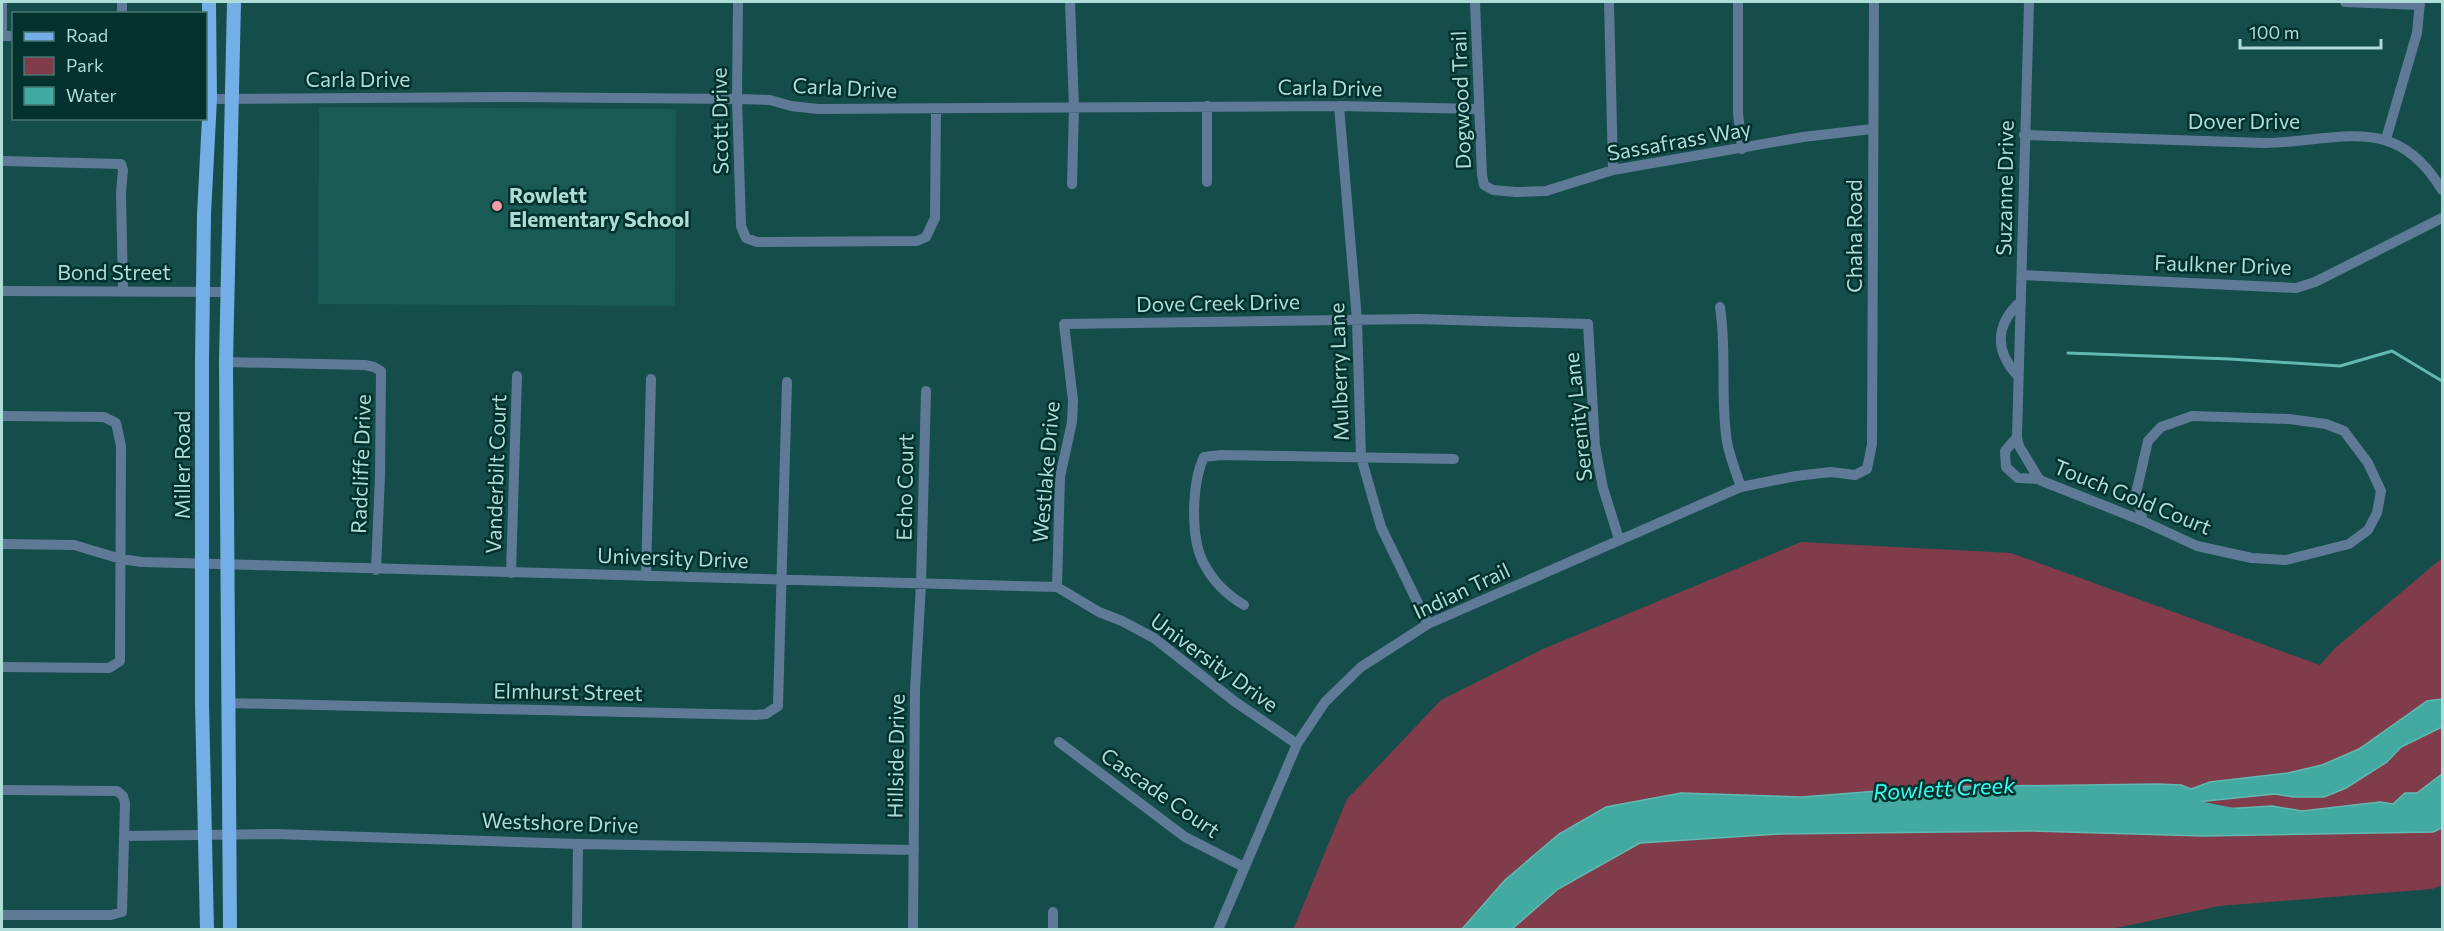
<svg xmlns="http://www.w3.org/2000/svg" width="2444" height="931" viewBox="0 0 2444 931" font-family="Commissioner,sans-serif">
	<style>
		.built { fill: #195a55 }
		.green { fill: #803c4b }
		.water { fill: #43aaa1; stroke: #63b9b1; stroke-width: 1.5 }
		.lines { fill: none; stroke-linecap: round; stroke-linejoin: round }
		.stream { stroke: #63b9b1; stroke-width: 3 }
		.river { stroke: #43aaa1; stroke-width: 16 }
		.minor { stroke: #5e7a96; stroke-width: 10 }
		.major { stroke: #73aee6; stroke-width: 14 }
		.poi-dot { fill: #f39aab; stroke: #02312e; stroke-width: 2 }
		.labels { text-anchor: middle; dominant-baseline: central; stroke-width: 5; stroke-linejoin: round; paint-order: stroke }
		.street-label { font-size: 21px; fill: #aedcd7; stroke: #02312e }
		.poi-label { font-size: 21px; font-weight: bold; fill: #aedcd7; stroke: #02312e; text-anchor: start }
		.water-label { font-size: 22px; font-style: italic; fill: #35fef1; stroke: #02312e }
	</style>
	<rect width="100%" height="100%" fill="#144d49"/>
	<path class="built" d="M319 107 676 109 675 306 318 304Z"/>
	<path class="green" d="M1801 542 2011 553 2320 665 2335 648 2442 558V885L2432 889 2219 906 2107 930H1293L1347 799 1441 700 1543 649Z"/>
	<path class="water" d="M2442 699V727L2401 747 2387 762 2346 788 2324 797H2293L2275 794 2186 803 2211 818 2218 817 2224 809 2272 806 2302 811 2380 802 2393 804 2405 793H2417L2442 774V828L2433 832 2203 836 2030 831 1779 834 1640 843 1558 889 1512 929H1462L1505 880 1559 834 1606 807 1681 793 1802 797 1928 787 2158 784 2181 785 2191 789 2210 782 2288 773 2322 765 2359 749 2427 701Z"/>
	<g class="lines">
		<path class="stream" d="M2068 353 2230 359 2340 366 2392 351 2442 381"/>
		<path class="river" d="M2169 803 2243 818"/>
		<path class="minor" d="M2 2V36
			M738 2 737 99 741 226 746 238 757 242 917 241 926 237 935 218 936 109
			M1070 2 1074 107 1072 184
			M1475 2 1482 175 1484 185 1493 190 1516 192 1546 191 1613 170 1803 137 1872 129
			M1609 2 1613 170
			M1738 2V113L1742 149
			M2029 2 2017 437 2019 446 2039 479 2042 481 2143 521 2197 546 2252 558 2286 560 2349 544 2368 530 2377 513 2381 491 2368 463 2344 431 2326 424 2289 419 2192 416 2161 427 2148 441 2136 493 2143 521
			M2345 2 2420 5
			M122 14V2
			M2 36H14
			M210 99 511 97 737 99 770 100 791 106 818 109 1339 106 1478 109
			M1207 106V182
			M1339 106 1357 320 1361 457 1381 527 1428 624
			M2024 135 2265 143C2339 142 2395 111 2442 190
			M2386 139 2417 33 2420 2
			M2 161 121 164 123 170 121 193 123 290
			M2022 275 2296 288 2315 282 2442 218
			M2 291 227 292
			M1720 307C1727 352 1720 398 1727 442 1730 457 1736 473 1741 487
			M226 362 365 365 374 367 381 371 380 476 376 570
			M2017 375C1994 350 1996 324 2021 301
			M2 416 104 417 116 423 121 446 120 661 109 668 2 667
			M2017 437 2005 451 2006 467 2018 478 2039 479
			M2 544 74 545 121 559 142 562 1057 587 1099 612 1122 621 1154 638 1234 701 1297 744
			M511 573 517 376
			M646 576 651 379
			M1057 587 1060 477 1072 422 1073 400 1064 324 1418 319 1588 324 1595 446 1603 488 1619 539
			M1244 605C1227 595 1212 580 1203 562 1190 536 1192 482 1204 457L1221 455 1454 459
			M228 703 756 715 766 714 778 706 787 382
			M1059 742 1185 837 1244 867
			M2 790 117 791 123 796 125 803 122 912 111 915H2
			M125 836 275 834 578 844 914 850
			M577 930 578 844
			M913 930 915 690 921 584 926 391
			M1053 930V912
			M1218 930 1297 744 1325 702 1361 667 1428 624 1741 487 1796 476 1831 472 1855 475 1867 469 1872 444 1874 2"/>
		<path class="major" d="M207 930 202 703V362L204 214 210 99 209 2
			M230 930 226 362 234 2"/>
	</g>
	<circle class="poi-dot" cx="497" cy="206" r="6"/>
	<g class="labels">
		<g class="street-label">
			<text x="358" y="78">Carla Drive</text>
			<text transform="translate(845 87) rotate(3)">Carla Drive</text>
			<text transform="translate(1330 87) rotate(1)">Carla Drive</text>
			<text transform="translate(1460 100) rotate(-92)">Dogwood Trail</text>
			<text x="2244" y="120">Dover Drive</text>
			<text transform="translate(719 121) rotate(-91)">Scott Drive</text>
			<text transform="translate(1679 140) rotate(-10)">Sassafrass Way</text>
			<text transform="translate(2004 188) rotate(-89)">Suzanne Drive</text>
			<text transform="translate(1853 236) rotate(-90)">Chaha Road</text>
			<text transform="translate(2223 264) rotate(2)">Faulkner Drive</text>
			<text x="114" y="271">Bond Street</text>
			<text transform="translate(1218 302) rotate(-1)">Dove Creek Drive</text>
			<text transform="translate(1338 372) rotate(-92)">Mulberry Lane</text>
			<text transform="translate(1577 417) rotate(-96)">Serenity Lane</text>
			<text transform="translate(360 464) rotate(-88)">Radcliffe Drive</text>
			<text transform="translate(181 465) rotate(-90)">Miller Road</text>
			<text transform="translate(1045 472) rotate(-85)">Westlake Drive</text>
			<text transform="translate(495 474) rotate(-88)">Vanderbilt Court</text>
			<text transform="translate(904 487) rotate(-89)">Echo Court</text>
			<text transform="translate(2133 496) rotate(22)">Touch Gold Court</text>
			<text transform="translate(673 557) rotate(2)">University Drive</text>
			<text transform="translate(1461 590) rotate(-25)">Indian Trail</text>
			<text transform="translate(1215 662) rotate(36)">University Drive</text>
			<text transform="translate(568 691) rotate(1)">Elmhurst Street</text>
			<text transform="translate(895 756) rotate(-89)">Hillside Drive</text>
			<text transform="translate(1161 792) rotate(35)">Cascade Court</text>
			<text transform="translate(560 822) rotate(2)">Westshore Drive</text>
		</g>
		<g class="poi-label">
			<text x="509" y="194">Rowlett<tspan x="509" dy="24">Elementary School</tspan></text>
		</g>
		<g class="water-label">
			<text transform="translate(1944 788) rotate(-3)">Rowlett Creek</text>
		</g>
	</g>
	<rect width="2444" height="931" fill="none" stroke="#aedcd7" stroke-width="6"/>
	<rect x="12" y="12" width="195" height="108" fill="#02312e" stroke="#477572" stroke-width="1.5"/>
	<rect x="24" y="32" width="30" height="9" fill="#73aee6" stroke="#477572" stroke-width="1.5"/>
	<text x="66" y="42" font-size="18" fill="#aedcd7">Road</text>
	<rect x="24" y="57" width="30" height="18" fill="#803c4b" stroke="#477572" stroke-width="1.5"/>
	<text x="66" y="72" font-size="18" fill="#aedcd7">Park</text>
	<rect x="24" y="87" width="30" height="18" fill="#43aaa1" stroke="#477572" stroke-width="1.5"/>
	<text x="66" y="102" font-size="18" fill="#aedcd7">Water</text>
	<path d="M2240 39v9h141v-9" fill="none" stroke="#aedcd7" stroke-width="3"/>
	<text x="2249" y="39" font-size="18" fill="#aedcd7" stroke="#02312e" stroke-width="4.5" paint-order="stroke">100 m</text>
</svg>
